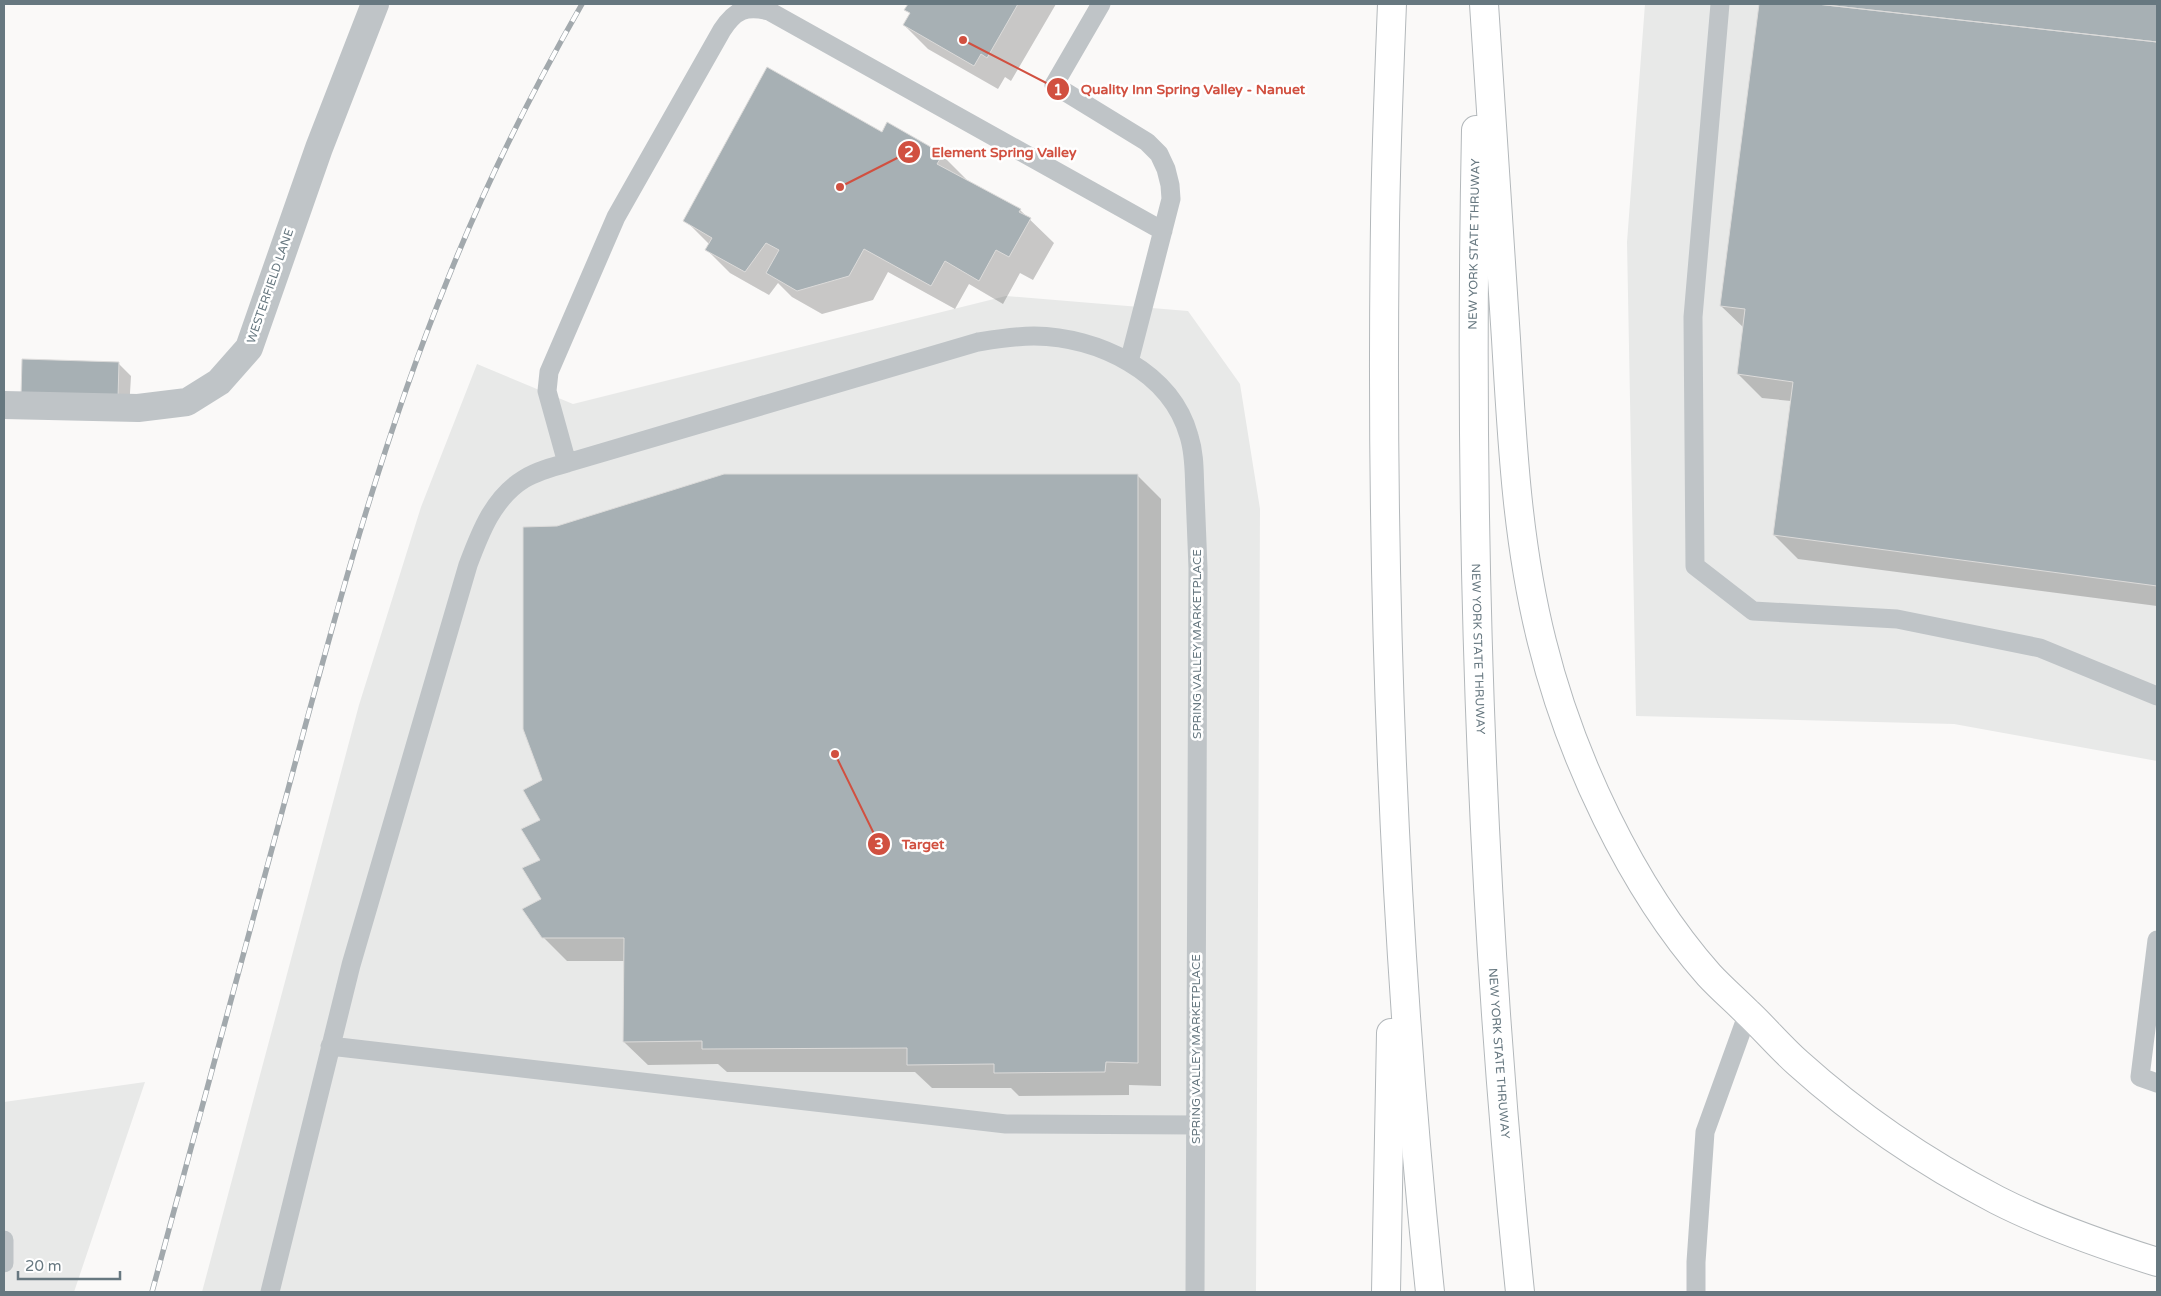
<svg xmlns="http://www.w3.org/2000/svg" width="2161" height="1296" viewBox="0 0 2161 1296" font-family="'Varela Round',sans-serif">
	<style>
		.built { fill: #e8e9e8 }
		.shadow { fill: #0003 }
		.building { fill: #a7b0b4; stroke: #dcdbda }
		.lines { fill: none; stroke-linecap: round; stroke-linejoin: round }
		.highway-casing { stroke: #b3b8bb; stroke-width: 30 }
		.lane { stroke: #bfc4c7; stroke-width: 19 }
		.street { stroke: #bfc4c7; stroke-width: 28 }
		.highway { stroke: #fff; stroke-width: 28 }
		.rail-casing { stroke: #a2a9ad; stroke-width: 5.5 }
		.rail { stroke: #fff; stroke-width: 4; stroke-dasharray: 11; stroke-linecap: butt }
		.labels { text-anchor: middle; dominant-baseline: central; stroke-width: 5; stroke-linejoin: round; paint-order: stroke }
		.street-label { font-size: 12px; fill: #677880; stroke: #fff }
		.leader { fill: none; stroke: #d15040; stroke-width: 2 }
		.callout-dot { fill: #d15040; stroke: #fff; stroke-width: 2 }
		.mark-label { font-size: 15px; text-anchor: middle; font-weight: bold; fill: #fff }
		.callout-label { font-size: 14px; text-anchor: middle; font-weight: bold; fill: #d15040; stroke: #fff; stroke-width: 5; stroke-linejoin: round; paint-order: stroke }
	</style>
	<rect width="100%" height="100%" fill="#faf9f8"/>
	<path class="built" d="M1645 4H2157V761L1954 724 1636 716 1627 242Z
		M1006 296 1188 311 1240 384 1260 509 1256 1292H202L359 705 421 507 477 364 573 404Z
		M145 1082 74 1292H4V1102Z"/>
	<path class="shadow" d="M909 4H1056L1011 81 1005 77 998 89 928 49 904 25 911 14 906 10Z
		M1761 4H2157V606L1798 559 1774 535 1791 401 1762 398 1738 374 1744 328 1721 306Z
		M888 124 942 155 966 179 965 181 1020 210 1054 243 1033 280 1020 273 1003 304 969 284 955 309 888 272 873 300 822 314 792 297 778 283 769 295 730 273 707 250 710 245 685 220 883 134Z
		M119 364 131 376 129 410 34 407Z
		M1137 475 1161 499V1086L1129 1085V1095L1019 1096 1011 1088H932L915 1072H727L718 1064 648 1065 624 1042 625 961H567L543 937 541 820 557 527Z"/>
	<path class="building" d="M908 4H1018L987 58 981 54 974 66 903 25 910 13 904 10Z
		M1759 4H1817L2157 42V586L1773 535 1793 382 1737 374 1745 309 1720 306Z
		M1817 4H2157V42Z
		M767 67 882 132 887 122 943 154 937 164 1021 209 1019 212 1031 218 1009 257 996 250 979 281 945 261 931 286 864 249 849 276 797 291 766 273 779 250 766 243 745 272 705 250 712 238 683 221Z
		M22 359 119 362 118 398 21 396Z
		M724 474H1138V1063L1106 1062 1105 1072 994 1073V1064L907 1065V1048L702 1049V1041L623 1042 624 938H542L522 909 541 899 522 868 540 860 521 829 540 820 523 790 542 780 523 729V527L557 526Z"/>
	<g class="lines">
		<g class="highway-casing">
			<g id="highway">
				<path d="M1392 4C1389 77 1386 151 1385 224 1380 581 1393 938 1430 1292"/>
				<path d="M1484 4C1491 116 1498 228 1506 339 1512 441 1517 543 1542 642 1570 755 1631 887 1709 975 1721 988 1735 1000 1748 1013 1765 1029 1780 1047 1798 1063 1858 1117 1926 1163 1997 1200 2048 1226 2103 1245 2157 1262"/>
				<path id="s1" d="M1476 130C1468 518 1480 906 1520 1292"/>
				<path d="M1386 1292 1391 1033"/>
			</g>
		</g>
		<path class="lane" d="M1101 4 1054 85 1147 142 1159 154 1166 169 1170 185 1171 199 1129 362
			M1720 4 1693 317 1695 566 1753 611 1897 619 2040 648 2157 696
			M567 463 547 391 549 372 616 217 722 30C735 10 746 5 769 11L1163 231
			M2157 940 2140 1077 2157 1083
			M330 1046 1006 1124 1196 1125
			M4 1240V1263
			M270 1292 351 965 468 565C480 533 493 498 524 479 537 471 552 467 567 463L978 342C997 339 1015 336 1034 336 1098 337 1171 371 1189 436 1195 455 1194 474 1195 493 1196 518 1197 543 1198 568L1195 1292
			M1696 1292V1262L1705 1132 1748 1013"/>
		<path class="street" d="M4 405 138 408 187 402 219 382 249 348 319 148 375 4"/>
		<use href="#highway" class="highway"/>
		<g class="rail-casing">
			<path id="rail" d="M152 1292C197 1127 241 962 286 797 333 623 379 448 447 281 485 185 531 93 582 4"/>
		</g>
		<use href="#rail" class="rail"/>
	</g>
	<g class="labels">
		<g class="street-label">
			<text transform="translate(1474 244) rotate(-89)">NEW YORK STATE THRUWAY</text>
			<text transform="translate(270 286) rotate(-71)">WESTERFIELD LANE</text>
			<text transform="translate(1197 644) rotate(-90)">SPRING VALLEY MARKETPLACE</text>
			<text stroke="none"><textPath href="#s1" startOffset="519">NEW YORK STATE THRUWAY</textPath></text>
			<text transform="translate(1196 1049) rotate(-90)">SPRING VALLEY MARKETPLACE</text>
			<text stroke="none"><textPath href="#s1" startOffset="924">NEW YORK STATE THRUWAY</textPath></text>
		</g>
	</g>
	<path class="leader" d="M963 40L1058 89M840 187L909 152M835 754L879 844"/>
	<g class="callout-dot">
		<circle cx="963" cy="40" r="5"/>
		<circle cx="840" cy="187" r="5"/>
		<circle cx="835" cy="754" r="5"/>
		<circle cx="1058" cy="89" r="12"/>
		<circle cx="909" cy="152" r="12"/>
		<circle cx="879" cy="844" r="12"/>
	</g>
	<g class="mark-label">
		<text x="1058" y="95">1</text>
		<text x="909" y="157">2</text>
		<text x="879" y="849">3</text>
	</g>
	<g class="callout-label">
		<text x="1193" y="94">Quality Inn Spring Valley - Nanuet</text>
		<text x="1004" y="157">Element Spring Valley</text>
		<text x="923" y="849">Target</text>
	</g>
	<rect width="2161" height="1296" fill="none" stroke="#677880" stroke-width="10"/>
	<path d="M18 1271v8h102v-8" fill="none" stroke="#677880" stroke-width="2.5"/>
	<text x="25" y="1271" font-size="15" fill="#677880" stroke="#ffffff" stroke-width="4" paint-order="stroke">20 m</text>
</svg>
